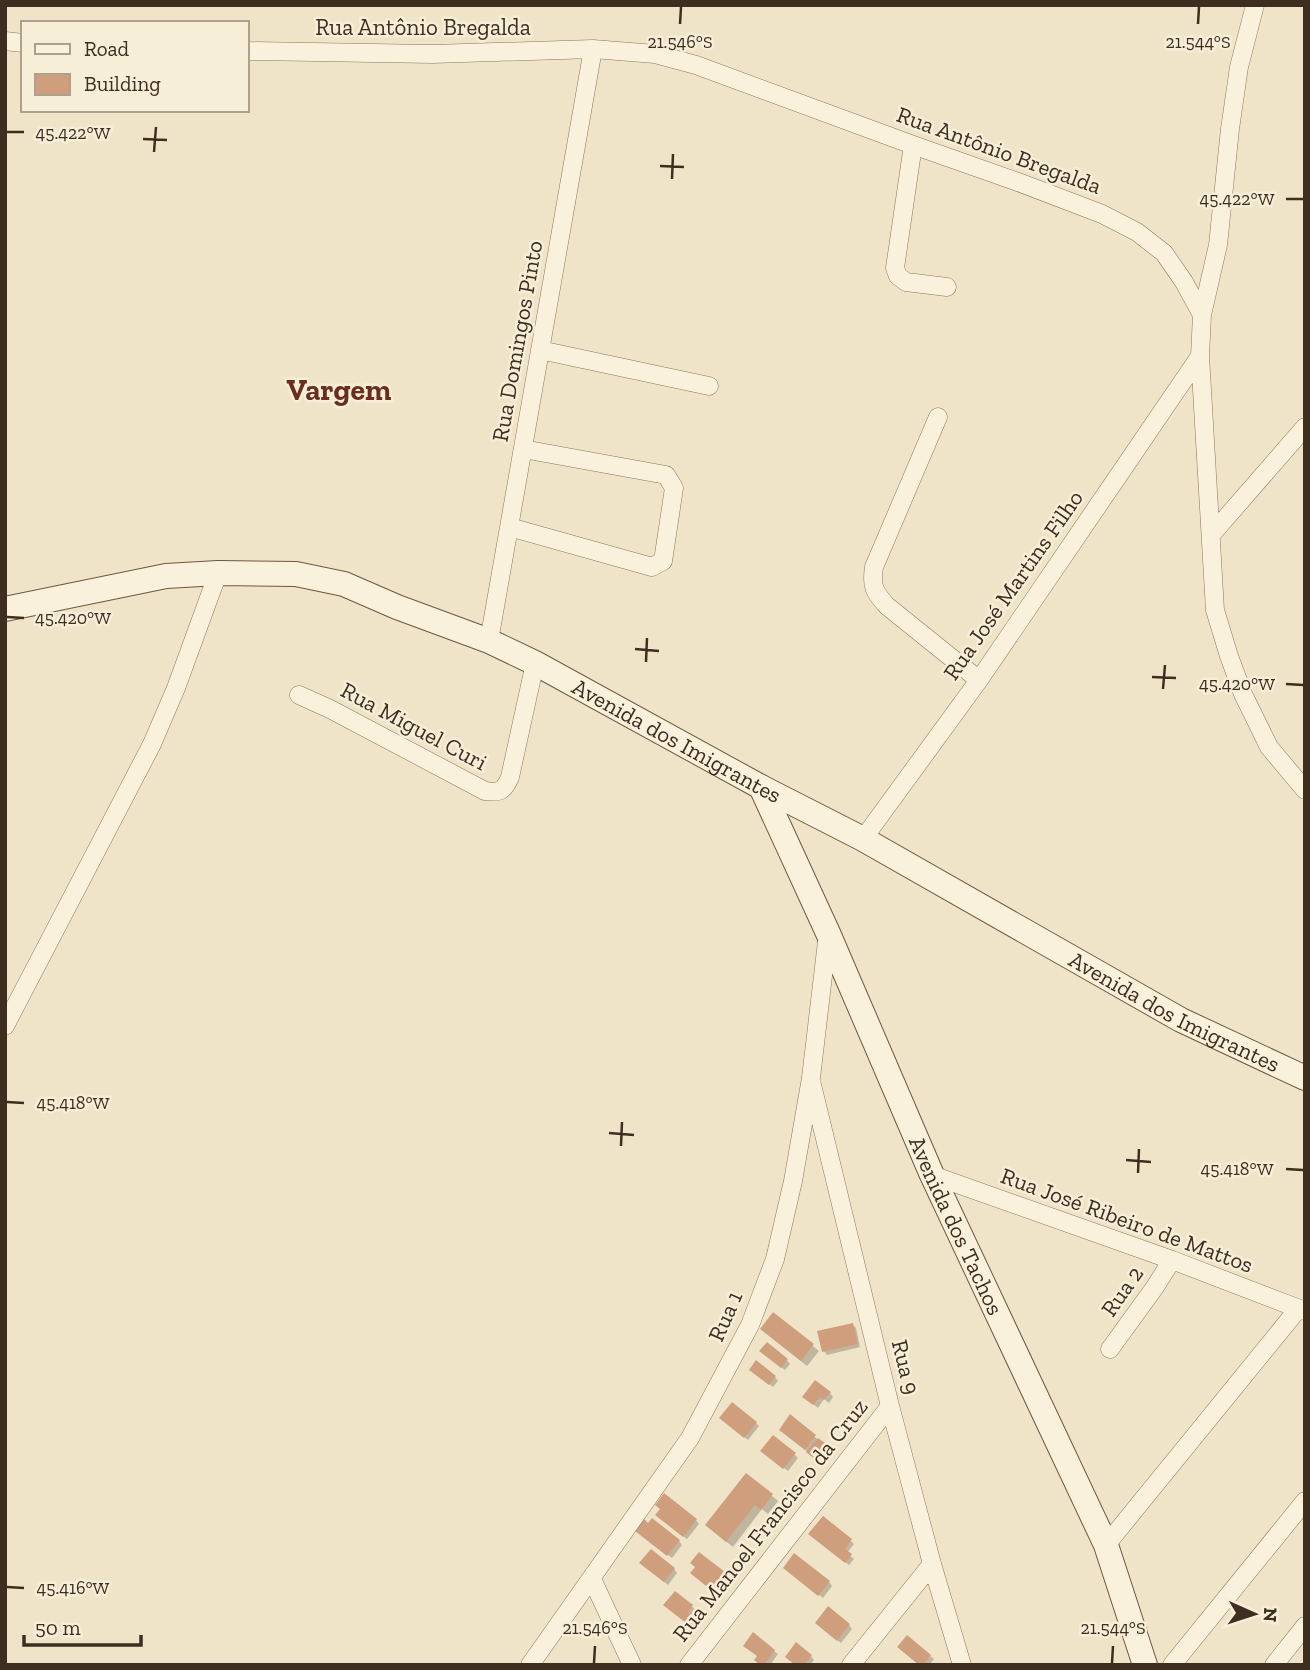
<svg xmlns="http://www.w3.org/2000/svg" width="1310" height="1670" viewBox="0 0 1310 1670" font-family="'Zilla Slab',serif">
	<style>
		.shadow { fill: #0003 }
		.building { fill: #cf9f7d }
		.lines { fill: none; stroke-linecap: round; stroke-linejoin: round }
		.street-casing { stroke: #8d765c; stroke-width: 19 }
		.secondary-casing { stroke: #6f573f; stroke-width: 26 }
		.street { stroke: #faf1dc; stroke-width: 18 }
		.secondary { stroke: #faf1dc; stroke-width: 24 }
		.ticks { fill: none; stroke: #3d2e20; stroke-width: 2.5 }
		.labels { text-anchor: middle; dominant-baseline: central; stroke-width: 5; stroke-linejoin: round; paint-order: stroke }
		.street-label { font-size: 23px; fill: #3d2e20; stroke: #f7eed8 }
		.district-label { font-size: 30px; font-weight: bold; fill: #6b2e1e; stroke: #f7eed8 }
		.ticks-label { font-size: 18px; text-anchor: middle; fill: #3d2e20; stroke: #f7eed8; stroke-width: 5; stroke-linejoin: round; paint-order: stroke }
	</style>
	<rect width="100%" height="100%" fill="#f0e4c8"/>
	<path class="shadow" d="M774 1315 819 1351 807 1366 768 1335Z
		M853 1325 856 1328 860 1347 827 1355 824 1351Z
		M765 1355 787 1360 790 1364 785 1370Z
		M755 1373 775 1377 778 1381 773 1387Z
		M830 1393 833 1397 829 1403 824 1399 818 1408 808 1400Z
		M791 1417 828 1448 818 1460 784 1433Z
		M725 1422 756 1423 759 1426 748 1440Z
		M766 1454H794L798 1458 788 1471Z
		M747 1475 778 1501 768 1514 762 1509 733 1547 713 1531Z
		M661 1518 696 1520 699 1524 687 1539Z
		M649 1525 679 1541 682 1545 672 1558 641 1534Z
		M814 1538 851 1541 854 1544 847 1553 854 1559 849 1565Z
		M645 1567 674 1569 677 1573 668 1585Z
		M697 1567 724 1574 727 1577 716 1592 696 1577Z
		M789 1571 829 1582 832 1586 823 1598Z
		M675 1593 696 1610 691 1617 699 1624 695 1629 669 1609Z
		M849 1625 852 1629 841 1643 820 1627Z
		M774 1651 778 1654 770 1665H761L759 1657Z
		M811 1656 814 1660 810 1665H797Z
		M930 1656 934 1659 929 1665H921Z"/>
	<path class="building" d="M773 1312 814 1344 801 1361 760 1329Z
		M853 1323 858 1344 822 1352 817 1331Z
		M767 1342 788 1359 781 1368 759 1351Z
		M756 1360 776 1376 769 1385 749 1370Z
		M815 1380 831 1392 824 1400 820 1397 813 1405 802 1397Z
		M732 1402 757 1422 744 1438 719 1418Z
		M790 1414 816 1435 805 1450 779 1430Z
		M773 1435 796 1453 783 1469 760 1451Z
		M818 1438 828 1445 816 1460 806 1452Z
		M746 1473 773 1494 761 1510 755 1505 726 1542 705 1525Z
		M664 1493 697 1519 683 1537 655 1515 660 1509 655 1505Z
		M823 1516 852 1539 845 1549 852 1554 845 1563 808 1534Z
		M652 1518 680 1540 667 1556 635 1531 644 1519 648 1523Z
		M651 1549 675 1568 664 1582 639 1563Z
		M699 1552 725 1572 711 1590 690 1573 695 1567 690 1563Z
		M794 1553 830 1581 818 1596 783 1568Z
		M675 1591 693 1605 688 1613 697 1619 691 1627 663 1605Z
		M828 1606 850 1624 837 1641 815 1623Z
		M753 1632 775 1650 764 1665H760L754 1660 757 1656 743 1646Z
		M907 1635 931 1655 923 1665H919L897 1647Z
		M796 1642 812 1655 804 1665H795L785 1657Z"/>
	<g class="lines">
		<g class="street-casing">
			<path id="street" d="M5 41 23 43
				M247 51 432 54 593 49 655 54 696 65 913 145 1018 182 1102 214 1137 232 1164 253 1184 282 1202 315 1200 356 1215 610 1229 656 1243 694 1269 747 1305 790
				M913 145 895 268 898 276 906 282 947 287
				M1202 315 1218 245 1230 129 1239 67 1255 5
				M540 350 709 386
				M938 417 874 567C871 586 874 592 887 606L979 680
				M509 527 652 567 663 561 674 488 666 475 523 449
				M1211 535 1305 427
				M489 641 593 49
				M299 695 330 709 485 791C500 793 504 791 510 777L535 663
				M863 839 979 680 1200 356
				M5 1026 152 744 176 688 218 573
				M812 1085 890 1406 932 1564 962 1665
				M932 1175 1172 1260 1305 1311
				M1110 1349 1155 1287 1172 1260
				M1106 1545 1298 1309
				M592 1579 632 1665
				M530 1665 690 1438 750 1325 775 1259 793 1181 811 1078 828 933
				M689 1665 890 1406
				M851 1665 932 1564
				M1172 1665 1305 1501
				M1274 1665 1305 1626"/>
		</g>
		<g class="secondary-casing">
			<g id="secondary">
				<path id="s1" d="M5 609 166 576 218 573 296 574 344 584 397 607 489 641 535 663 761 787 863 839 1181 1020 1305 1078"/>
				<path id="s2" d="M761 787 828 933 932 1175 1106 1545 1145 1665"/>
			</g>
		</g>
		<use href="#street" class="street"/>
		<use href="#secondary" class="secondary"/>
	</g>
	<path class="ticks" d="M680 24 681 7M1198 24 1199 7M7 132H24M143 139 167 140M154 152 156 127M660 166 684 167M672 179 673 154M1286 199H1303M7 617 24 618M635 649 659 651M646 662 647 638M1152 677 1176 678M1286 684 1303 685M1163 689 1165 665M7 1102 24 1103M609 1133 634 1135M621 1146 622 1122M1126 1160 1151 1162M1286 1169 1303 1170M1138 1173 1139 1149M7 1587 24 1588M594 1663 595 1646M1112 1663 1113 1646"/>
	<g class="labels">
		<g class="street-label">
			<text x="423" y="27">Rua Antônio Bregalda</text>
			<text transform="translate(999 150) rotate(20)">Rua Antônio Bregalda</text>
			<text transform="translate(517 341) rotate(-80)">Rua Domingos Pinto</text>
			<text transform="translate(1013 585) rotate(-55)">Rua José Martins Filho</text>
			<text transform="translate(414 726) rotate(28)">Rua Miguel Curi</text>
			<text stroke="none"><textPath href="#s1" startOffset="712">Avenida dos Imigrantes</textPath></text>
			<text stroke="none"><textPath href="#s1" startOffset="1279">Avenida dos Imigrantes</textPath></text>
			<text transform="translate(1127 1220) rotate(20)">Rua José Ribeiro de Mattos</text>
			<text stroke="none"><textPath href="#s2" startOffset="480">Avenida dos Tachos</textPath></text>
			<text transform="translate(1122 1291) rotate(-55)">Rua 2</text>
			<text transform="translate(725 1316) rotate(-66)">Rua 1</text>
			<text transform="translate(906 1367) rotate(76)">Rua 9</text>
			<text transform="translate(770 1520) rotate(-52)">Rua Manoel Francisco da Cruz</text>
		</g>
		<g class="district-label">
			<text x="339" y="390">Vargem</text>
		</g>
	</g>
	<g class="ticks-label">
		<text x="680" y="48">21.546°S</text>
		<text x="1198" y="48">21.544°S</text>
		<text x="73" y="139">45.422°W</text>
		<text x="1237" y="205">45.422°W</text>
		<text x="73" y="624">45.420°W</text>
		<text x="1237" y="690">45.420°W</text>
		<text x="73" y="1109">45.418°W</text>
		<text x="1237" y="1175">45.418°W</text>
		<text x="73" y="1594">45.416°W</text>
		<text x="595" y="1634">21.546°S</text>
		<text x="1113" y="1634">21.544°S</text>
	</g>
	<rect width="1310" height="1670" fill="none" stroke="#3d2e20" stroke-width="14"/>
	<rect x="21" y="21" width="228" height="91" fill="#f7eed8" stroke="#ada18e" stroke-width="2"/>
	<rect x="35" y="44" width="35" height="10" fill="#faf1dc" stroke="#ada18e" stroke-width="2"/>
	<text x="84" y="56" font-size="21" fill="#3d2e20">Road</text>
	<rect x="35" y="74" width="35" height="21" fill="#cf9f7d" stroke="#ada18e" stroke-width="2"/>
	<text x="84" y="91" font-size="21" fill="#3d2e20">Building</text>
	<g transform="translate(1254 1614) rotate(93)" stroke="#f7eed8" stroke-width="5" paint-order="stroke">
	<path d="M0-5L12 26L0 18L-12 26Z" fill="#3d2e20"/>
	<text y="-10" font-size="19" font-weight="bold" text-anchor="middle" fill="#3d2e20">N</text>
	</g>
	<path d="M24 1635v10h117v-10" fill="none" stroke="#3d2e20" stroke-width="3.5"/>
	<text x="35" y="1635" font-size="21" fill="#3d2e20" stroke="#f7eed8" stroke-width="5" paint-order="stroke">50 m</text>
</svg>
